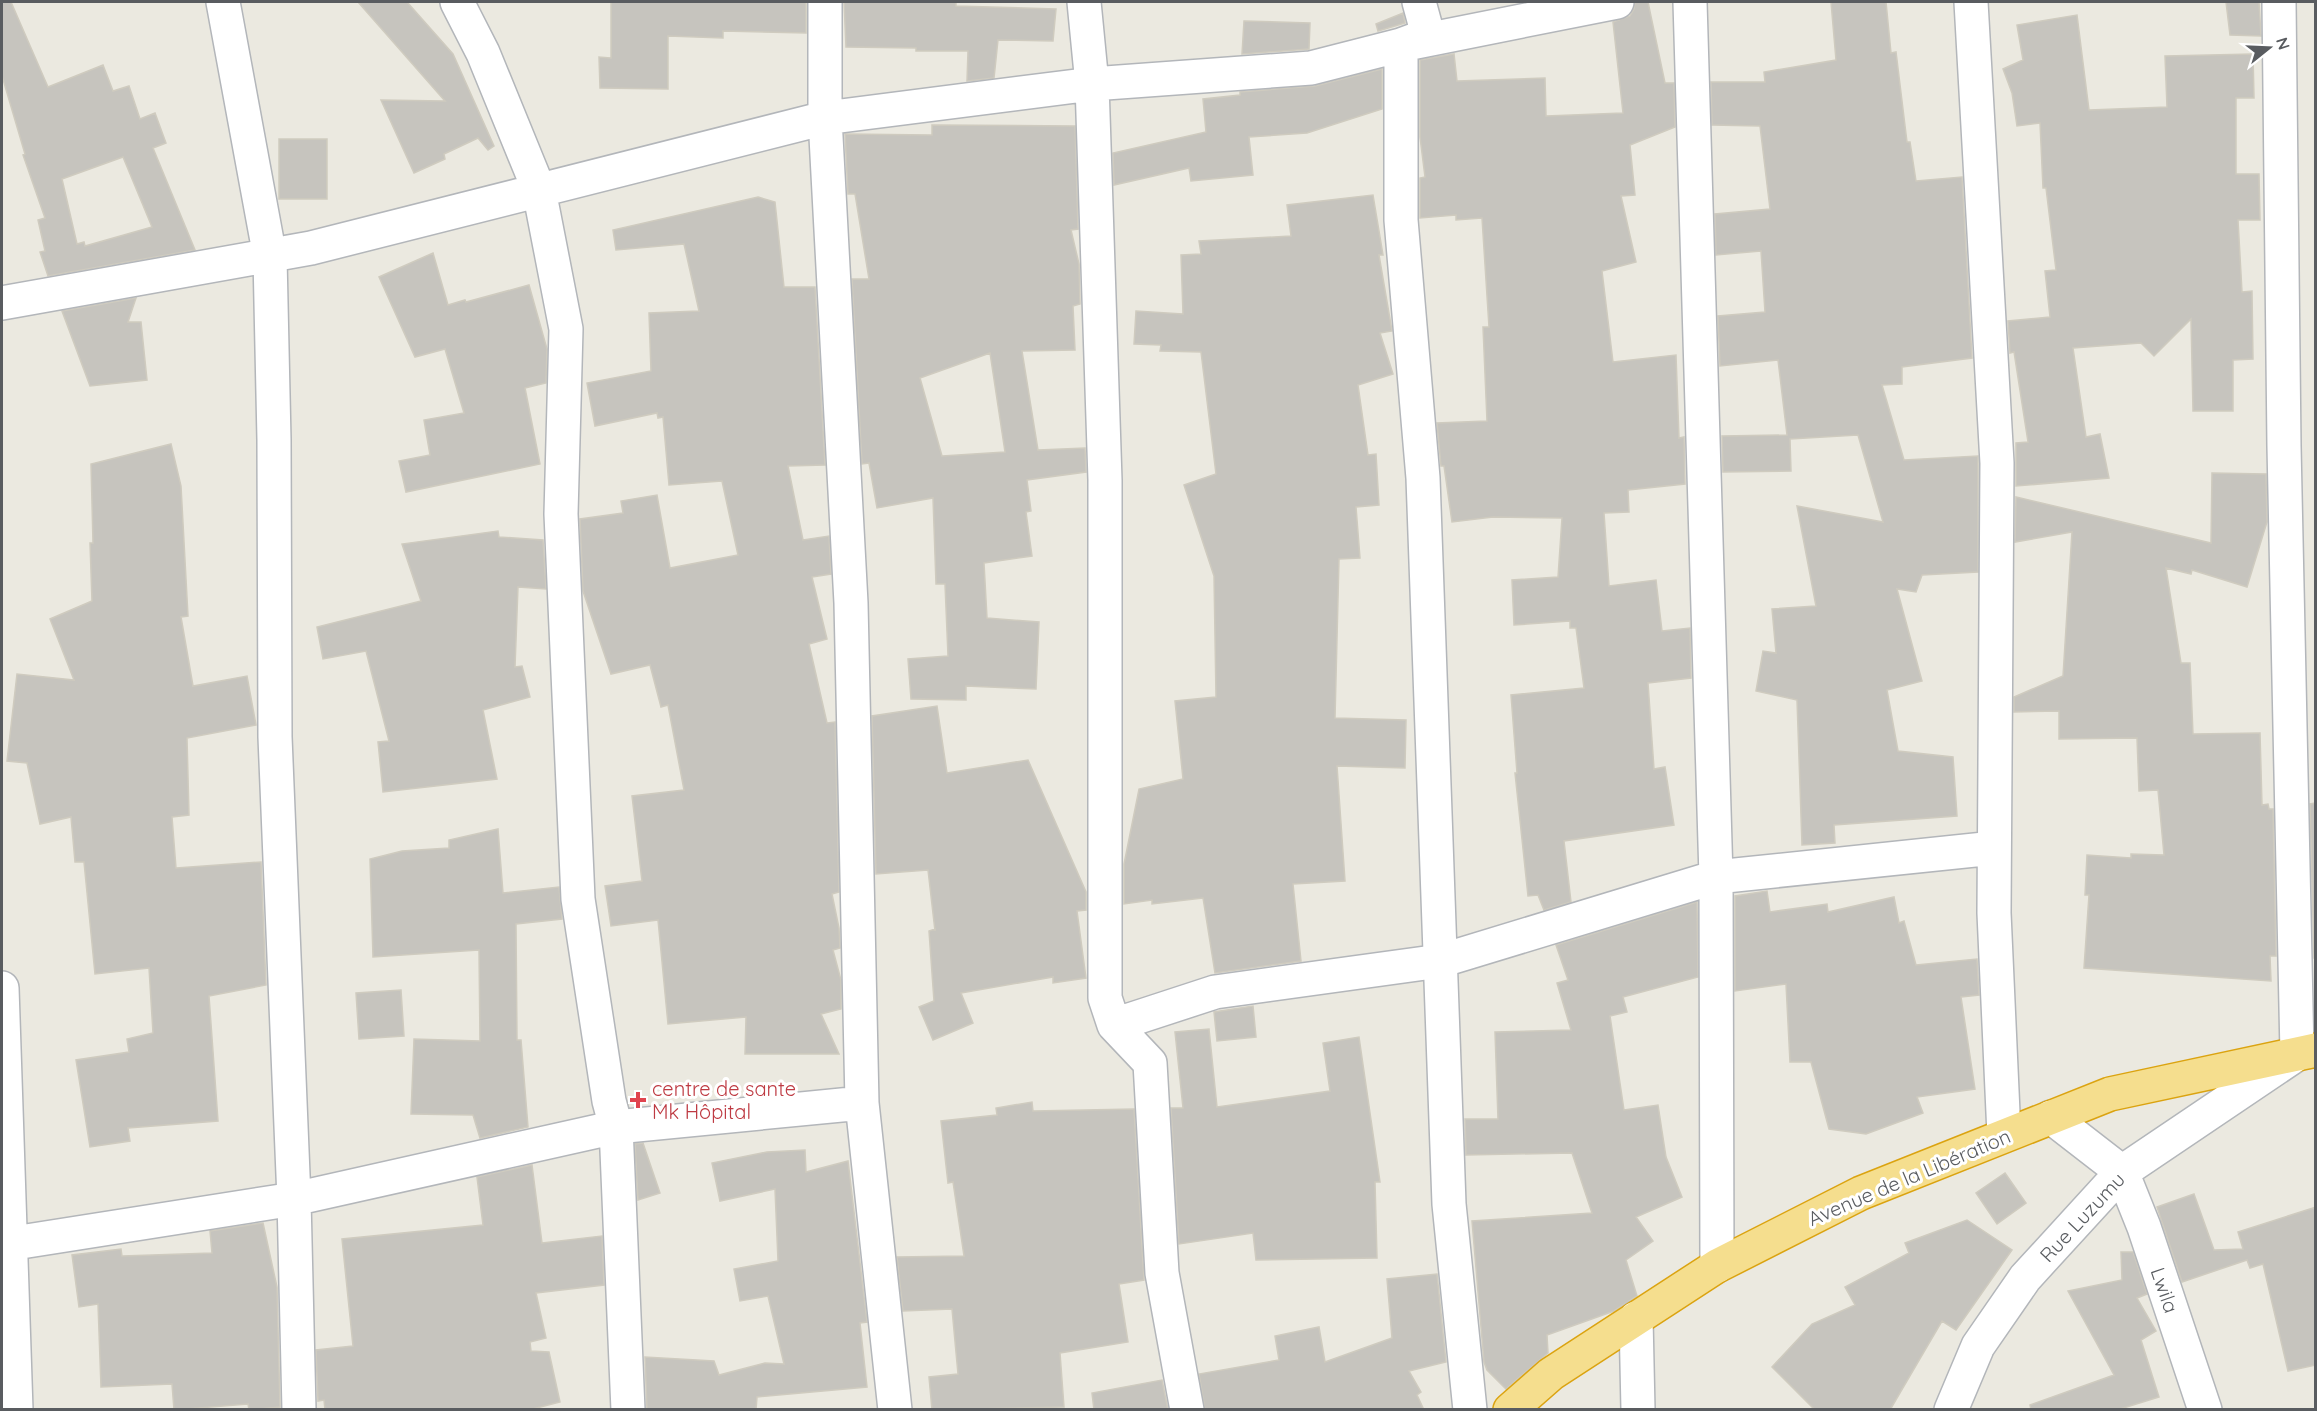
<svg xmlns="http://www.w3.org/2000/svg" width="2317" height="1411" viewBox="0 0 2317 1411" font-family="Quicksand,sans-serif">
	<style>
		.building { fill: #c6c4be; stroke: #cfcbbf; stroke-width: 1.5; fill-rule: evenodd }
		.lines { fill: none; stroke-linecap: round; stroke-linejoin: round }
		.minor-casing { stroke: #b3b6ba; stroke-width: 36 }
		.highway-casing { stroke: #dba310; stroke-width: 36 }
		.minor { stroke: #fff; stroke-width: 33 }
		.highway { stroke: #f5de8e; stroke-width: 33 }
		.health-dot { fill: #e0444e; stroke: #fff; stroke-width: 2 }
		.labels { text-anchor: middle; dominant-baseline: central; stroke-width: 6; stroke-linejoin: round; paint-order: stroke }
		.health-label { font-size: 20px; fill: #be3a42; stroke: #fff; text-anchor: start }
		.street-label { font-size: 20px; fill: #595c60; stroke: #fff }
	</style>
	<rect width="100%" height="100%" fill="#ebe9e0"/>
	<path class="building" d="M2 2H11L48 87 103 65 113 91 129 86 140 119 155 113 166 143 153 148 195 250 48 276 40 252 45 251 38 220 45 218 23 155 25 154 2 76ZM123 157 152 227 85 246 84 242 77 244 62 179Z
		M358 2H407L453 54 494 146 488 150 478 138 444 154 445 159 414 173 381 100 445 101Z
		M611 2H806V33L723 31V38L668 36V89L600 88 599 57 611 58Z
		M844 2H956V6L1056 9 1053 41 998 40 994 78 967 81 968 51H916V48L846 47Z
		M1635 2H1648L1665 83H1674L1675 127 1630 145 1635 195 1621 196 1636 262 1602 271 1613 362 1676 355 1679 438 1684 437 1685 484 1628 490 1629 512 1604 513 1609 586 1656 580 1662 631 1690 628 1691 678 1648 683 1654 769 1665 767 1674 825 1564 841 1571 902 1544 910 1538 895 1528 896 1515 773H1517L1511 695 1584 688 1576 628H1570V621L1514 625 1512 580 1558 577 1562 518 1493 517 1452 522 1444 466H1441L1437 423 1487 421 1483 327H1489L1482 218 1456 220V215L1420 218V178L1425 177 1420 137V60L1454 54 1457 81 1545 78 1546 116 1623 113 1613 22 1630 16 1634 9Z
		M1831 2H1886L1891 53 1896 52 1907 142H1910L1916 181 1962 177 1972 358 1902 367V384L1882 385 1904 460 1978 456V572L1922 575 1916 592 1897 589 1922 681 1887 690 1898 751 1953 757 1957 816 1834 825 1835 843 1802 845 1797 700 1756 691 1763 651 1776 653 1772 609 1816 606 1797 506 1883 522 1858 435 1790 439 1791 471 1723 472 1722 436 1787 435 1778 360 1720 366 1718 316 1765 312 1761 251 1716 255 1715 214 1770 209 1760 126 1712 125 1711 82H1765L1764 72 1836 60Z
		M2226 2H2259L2261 36 2230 35Z
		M1403 13 1405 23 1378 31 1376 24Z
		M2077 15 2089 110 2167 107 2165 56 2253 54 2254 98H2236V174H2259L2260 220H2238L2242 292 2252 291 2253 359 2233 360V411H2193L2191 319 2154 356 2141 343 2073 348 2086 437 2100 434 2109 478 2016 486V443L2028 442 2014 352 2010 353 2008 321 2050 317 2045 271 2056 270 2046 188H2043L2040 123 2017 126 2012 93 2003 69 2023 60 2017 25Z
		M1244 21 1310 23 1309 49 1242 54Z
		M1382 69V109L1307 133 1249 137 1253 175 1191 181 1189 168 1114 185 1113 153 1206 132 1203 99 1240 95V92L1315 86Z
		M932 125 1075 126 1078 229 1071 230 1079 264 1080 304 1073 306 1075 350 1022 351 1038 450 1085 448 1086 472 1027 480 1031 511 1026 512 1032 556 984 563 987 618 1039 622 1036 689 966 686V700L911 699 908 659 948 656 945 584H936L933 498 877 508 869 463 862 464 852 279H869L855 194H848L845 134 932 135ZM990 353 1005 452 942 456 920 378Z
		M279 139H327V199H279Z
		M1373 195 1383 255H1379L1392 331 1380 333 1393 374 1358 385 1368 455 1376 454 1379 505 1356 507 1360 558 1339 559 1335 718 1406 720 1405 768 1337 766 1345 881 1293 884 1301 961 1215 973 1203 898 1152 904V900L1124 904V864L1139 789 1183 779 1175 701 1216 697 1214 576 1184 485 1216 474 1201 352 1160 351 1161 345 1134 344 1136 311 1183 314 1181 255 1201 254 1199 241 1291 236 1287 205Z
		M758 197 775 202 784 287H815L825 465 788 466 803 540 829 536 831 574 812 577 827 639 809 644 827 723 835 722 839 892 832 894 839 928 840 948 833 950 841 980V1009L821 1014 839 1054H745L746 1017 668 1024 658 920 611 926 605 886 642 881 632 796 684 790 668 705 661 707 650 665 611 674 583 591 580 519 623 513 621 501 657 495 670 568 738 555 722 481 669 485 663 417 658 418 657 413 595 426 587 383 651 371 649 313 699 311 684 244 616 250 613 230Z
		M433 253 448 305 465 300 466 302 529 285 547 349 546 383 525 388 540 464 406 492 399 461 430 455 424 420 464 413 445 349 415 357 379 277Z
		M136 298 128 322H141L147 380 90 386 62 311Z
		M171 444 181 486 188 616 181 617 193 686 247 676 256 725 187 738 189 815 172 817 176 868 261 862 266 985 209 996 218 1121 128 1128 130 1141 90 1147 76 1060 129 1052 127 1039 153 1033 149 968 95 974 84 862H75L71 817 40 824 27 763 7 761 17 674 74 680 50 619 92 601 90 543H93L91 464Z
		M2212 473 2266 474 2267 522 2247 587 2192 570 2191 574 2166 568 2181 663H2190L2193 734 2260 733 2262 805 2268 804 2269 809H2273L2276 956H2270L2271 981 2084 968 2089 895H2085L2087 855 2131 858V854L2164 855 2158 790 2139 791 2137 738 2059 739V711L2014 712V697L2063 676 2072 532 2015 542 2016 497 2211 543Z
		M498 531 499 537 543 540 546 589 518 587 515 667 522 666 530 697 483 710 497 779 383 792 378 742 389 741 366 651 323 659 317 627 421 601 402 544Z
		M937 706 947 773 1028 760 1086 892V910L1077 911 1086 978 1053 983V977L961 993 973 1023 933 1040 919 1007 934 1001 929 931 935 929V931L928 870 876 874 872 716Z
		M2316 803V958H2314L2310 804Z
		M498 829 503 893 559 887 562 919 516 924 517 1040H521L528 1127 480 1138 473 1115 411 1114 414 1039 480 1041 479 950 373 957 370 859 402 851 449 848V840Z
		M1767 891 1770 912 1827 904 1828 912 1894 897 1899 923 1904 921 1916 965 1977 959 1979 995 1961 997 1975 1089 1917 1097 1923 1113 1866 1134 1829 1129 1811 1062H1790L1786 984 1735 991V896Z
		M1697 902 1698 977 1623 997 1627 1012 1610 1016 1624 1110 1658 1105 1666 1157 1682 1197 1636 1217 1653 1241 1626 1260 1637 1296 1614 1311 1547 1335 1548 1353 1506 1389 1487 1370 1484 1362 1472 1221 1592 1213 1572 1153 1466 1155 1465 1119H1498L1495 1032 1571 1030 1557 983 1568 980 1556 945Z
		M401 990 404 1036 359 1039 356 993Z
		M1253 1006 1256 1037 1217 1041 1214 1012Z
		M1209 1029 1217 1107 1330 1091 1323 1043 1359 1037 1380 1182H1375L1377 1258 1256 1260 1253 1233 1179 1244 1171 1108H1183L1175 1032Z
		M1032 1102 1033 1111 1134 1109 1144 1280 1119 1284 1128 1342 1060 1353 1064 1407 932 1410 929 1377 958 1374 952 1309 903 1311 897 1257 964 1256 953 1182 948 1183 941 1121 997 1115 996 1108Z
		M643 1143 660 1193 638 1200 635 1144Z
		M805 1150 806 1172 848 1161 867 1322 860 1323 867 1387 757 1397 756 1410H647L645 1357 714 1361 719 1375 765 1363 784 1364 768 1296 740 1301 734 1269 778 1261 775 1189 720 1201 712 1163 767 1152Z
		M532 1165 542 1243 602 1236 604 1285 536 1293 546 1338 530 1342 531 1351 549 1352 560 1402 529 1410H325L324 1400 318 1401 316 1350 353 1346 342 1239 483 1225 477 1177Z
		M2005 1173 2026 1203 1997 1224 1976 1193Z
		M2194 1194 2214 1250 2243 1249 2238 1232 2316 1207V1365L2288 1371 2263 1264 2250 1268 2247 1260 2182 1282 2157 1207Z
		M1967 1220 2012 1250 1956 1330 1942 1321 1890 1410H1815L1772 1367 1812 1324 1855 1305 1845 1287 1909 1253 1905 1243Z
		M263 1223 277 1287 280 1407 249 1410 248 1404 174 1410 172 1384 101 1387 98 1304 79 1307 72 1255 121 1249 122 1256 212 1253 210 1231Z
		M2121 1252H2133L2147 1294 2137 1298 2156 1331 2141 1340 2159 1397 2117 1410H2031L2030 1405 2114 1375 2068 1291 2122 1280Z
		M1437 1274 1446 1362 1409 1371 1421 1392 1417 1395 1424 1410H1205L1199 1374 1279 1360 1275 1336 1319 1327 1325 1362 1392 1338 1387 1279Z
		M1162 1380 1168 1410H1094L1092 1393Z"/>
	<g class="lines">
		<g class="minor-casing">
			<path id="minor" d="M223 2 270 257 274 440 275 737 294 1199 299 1410
				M457 2 483 53 539 190 566 329 561 514 578 899 609 1101 616 1127 628 1410
				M825 2V118L851 603 862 1103 895 1410
				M1084 2 1092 84 1105 480V998L1114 1025 1150 1063 1162 1273 1187 1410
				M1419 2 1428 35 1401 45V220L1423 478 1449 1204 1470 1410
				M1690 2 1716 877 1717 1266
				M1971 2 1997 463 1994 913 2004 1135
				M2 303 311 248 825 118 1092 84 1311 68 1401 45 1617 2
				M2 988 16 1410
				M1114 1025 1215 992 1440 961 1716 877 1994 848
				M2051 1117 2122 1172 2144 1227 2205 1410
				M2 1245 294 1199 616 1127 862 1103
				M1636 1318 1638 1410
				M1951 1410 1978 1346 2025 1278 2122 1172 2297 1054 2284 446 2279 2"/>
		</g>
		<g class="highway-casing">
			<path id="highway" d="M1510 1410 1551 1374 1717 1266 1861 1193 2110 1094 2316 1050"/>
		</g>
		<use href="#minor" class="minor"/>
		<use href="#highway" class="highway"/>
	</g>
	<path class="health-dot" d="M635 1091h6v6h6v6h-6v6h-6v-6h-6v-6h6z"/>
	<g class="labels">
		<g class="health-label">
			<text x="652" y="1088">centre de sante<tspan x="652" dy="23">Mk Hôpital</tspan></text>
		</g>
		<g class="street-label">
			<text transform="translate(1909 1177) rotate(-23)">Avenue de la Libération</text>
			<text transform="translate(2082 1217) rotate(-47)">Rue Luzumu</text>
			<text transform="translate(2165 1290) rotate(71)">Lwila</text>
		</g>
	</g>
	<rect width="2317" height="1411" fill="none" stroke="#595c60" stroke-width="6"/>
	<g transform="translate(2269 48) rotate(72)" stroke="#ffffff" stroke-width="4.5" paint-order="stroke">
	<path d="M0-4.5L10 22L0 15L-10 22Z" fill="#595c60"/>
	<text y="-9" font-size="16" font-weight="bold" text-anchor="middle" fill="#595c60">N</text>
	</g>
</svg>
